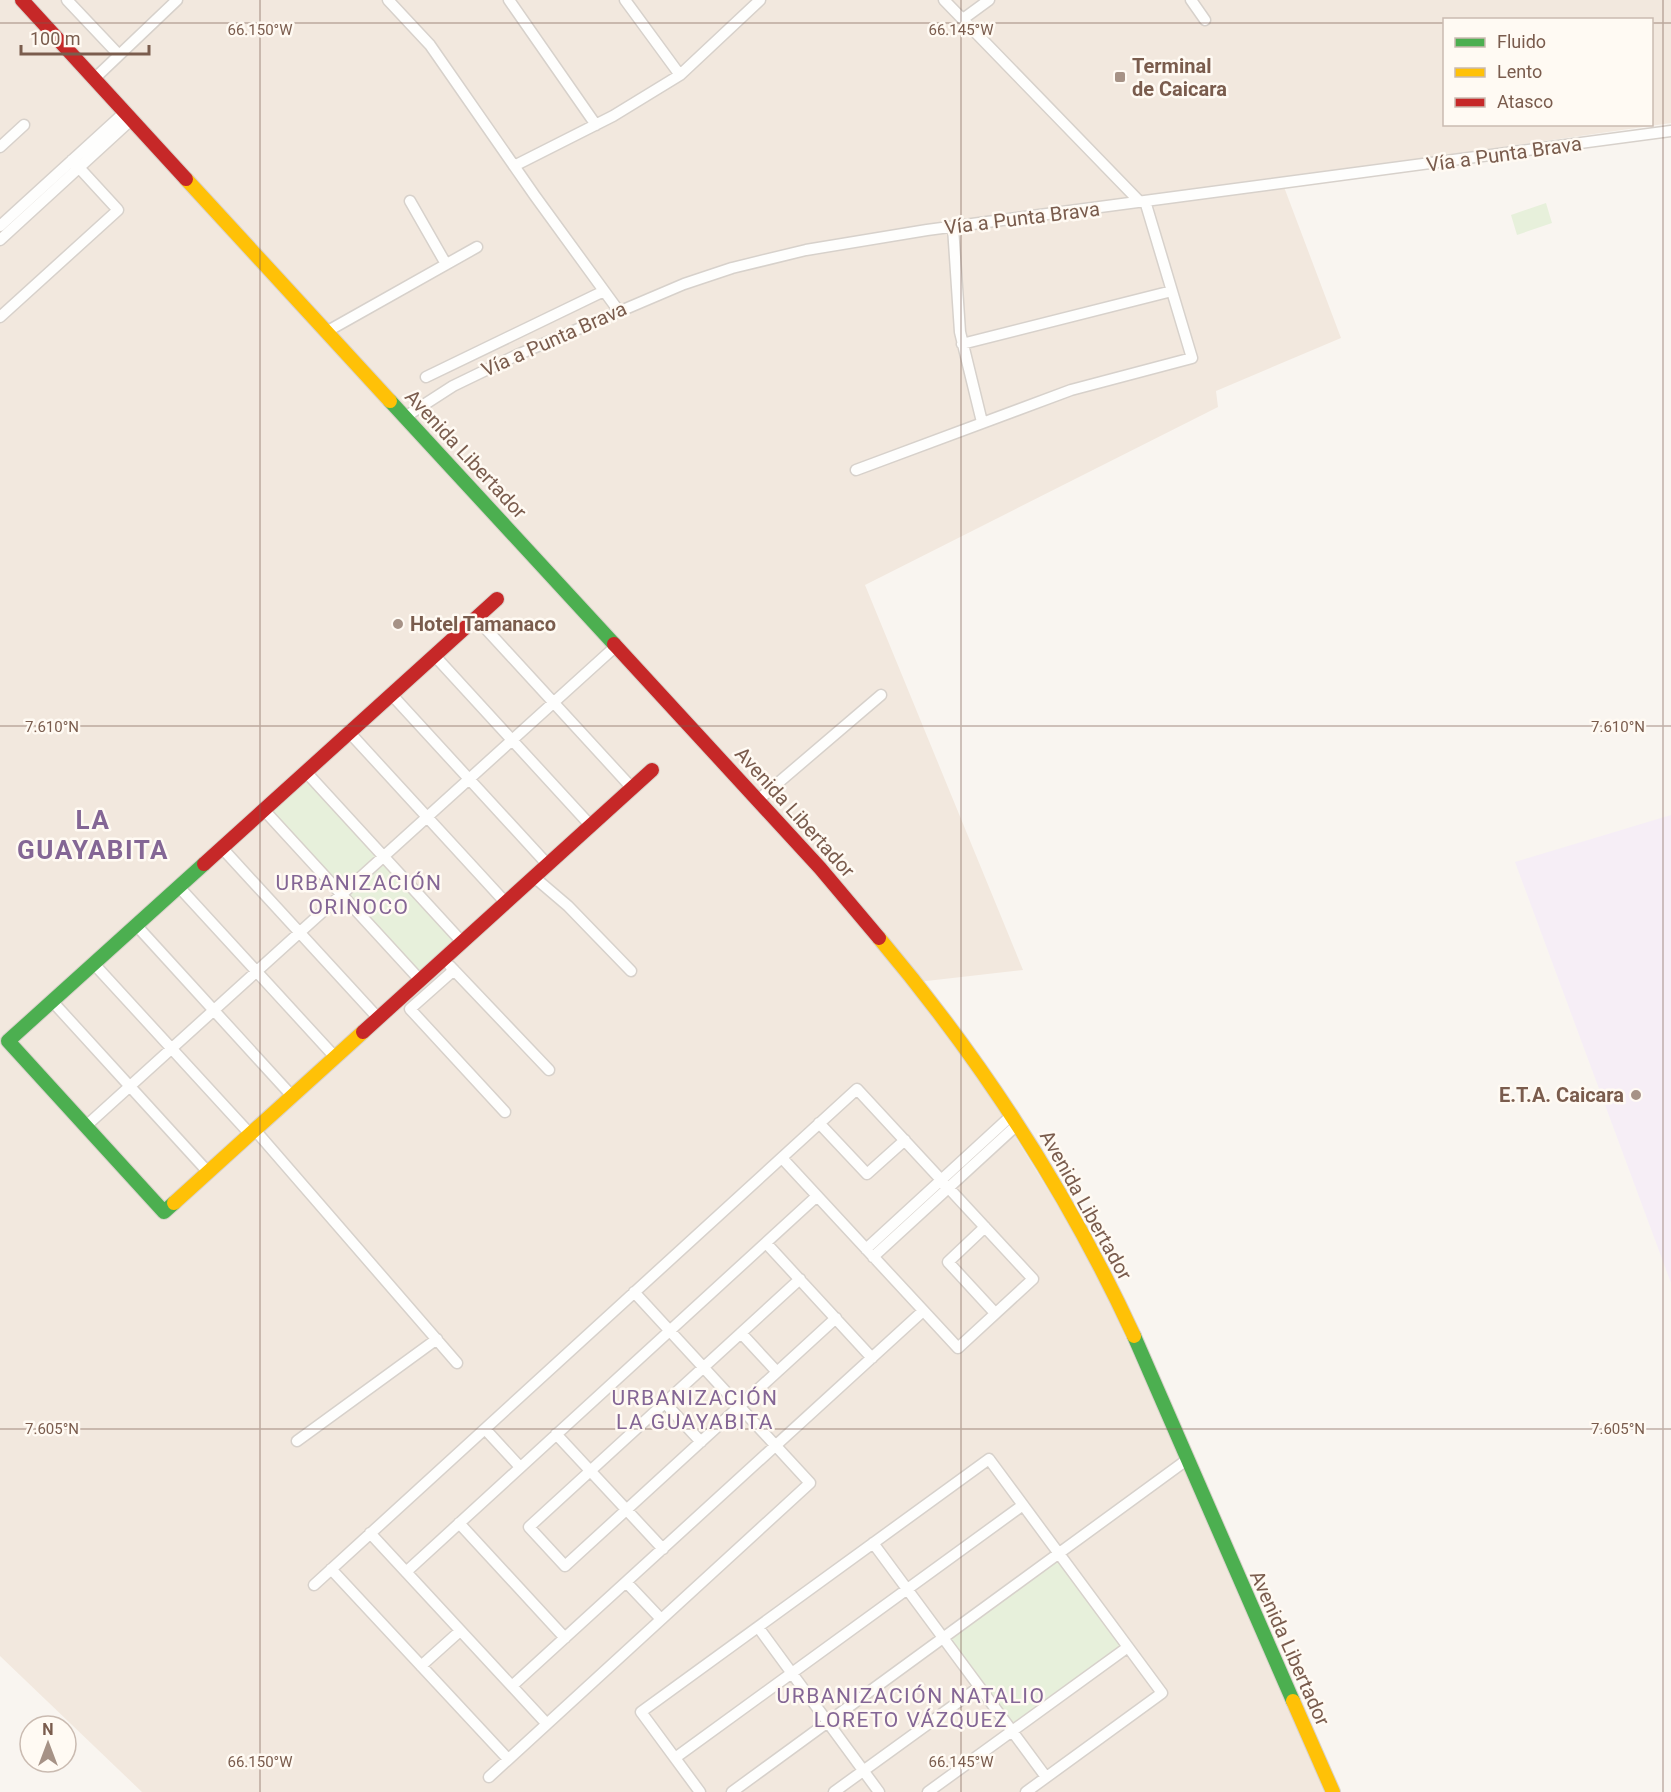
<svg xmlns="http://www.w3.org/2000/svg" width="1671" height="1792" viewBox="0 0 1671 1792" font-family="Roboto,sans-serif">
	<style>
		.residential { fill: #f2e8de; fill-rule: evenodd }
		.education { fill: #f6eef6 }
		.green { fill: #e7f0db }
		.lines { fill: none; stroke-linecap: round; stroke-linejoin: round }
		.street-casing { stroke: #d7d1cb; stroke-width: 13 }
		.fast-casing { stroke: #d9d2cb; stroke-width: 16 }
		.slow-casing { stroke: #d9d2cb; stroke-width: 16 }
		.jam-casing { stroke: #d9d2cb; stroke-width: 16 }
		.street { stroke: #fefefd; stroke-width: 10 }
		.fast { stroke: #4caf50; stroke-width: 14 }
		.slow { stroke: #ffc107; stroke-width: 14 }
		.jam { stroke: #c62828; stroke-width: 14 }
		.ticks { fill: none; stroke: #7a5c4d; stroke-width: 1.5; stroke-opacity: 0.45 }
		.poi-dot { fill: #a69286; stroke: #fffaf3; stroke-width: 2 }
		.labels { text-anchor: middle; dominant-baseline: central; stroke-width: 5; stroke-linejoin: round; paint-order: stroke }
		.poi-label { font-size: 20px; font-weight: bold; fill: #7a5c4d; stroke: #fffaf3; text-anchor: start }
		.street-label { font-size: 20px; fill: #7a5c4d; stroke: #fffaf3 }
		.neighbourhood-label { font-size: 21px; letter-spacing: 1.5px; fill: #846695; stroke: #fffaf3 }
		.district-label { font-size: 26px; font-weight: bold; letter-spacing: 1.5px; fill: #846695; stroke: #fffaf3 }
		.ticks-label { font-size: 15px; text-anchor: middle; fill: #7a5c4d; stroke: #fffaf3; stroke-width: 5; stroke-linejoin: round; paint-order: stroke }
	</style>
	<rect width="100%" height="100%" fill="#f9f5f0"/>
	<path class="residential" d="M0 0H1671V123L1281 179 1341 338 1216 391 1218 407 865 585 1023 970 909 983 940 1015 1090 1258 1329 1792H142L0 1656ZM1444 20H1652V124H1444Z"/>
	<path class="education" d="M1671 815V1283L1515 862Z"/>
	<path class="green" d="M1546 203 1552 223 1517 235 1511 215Z
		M306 778 378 856 342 889 270 810Z
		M384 863 456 942 420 974 348 895Z
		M1058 1559 1122 1646 1012 1726 949 1639Z"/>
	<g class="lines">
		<g class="street-casing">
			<path id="street" d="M67 0 119 55
				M388 0 430 45 535 196 618 310
				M509 0 596 125
				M625 0 680 75
				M944 0 1140 202
				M1191 0 1205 20
				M963 19 989 0
				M94 79 177 0
				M0 147 24 125
				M514 166 613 116 680 75 760 0
				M410 201 446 264
				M0 226 125 112
				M953 227 960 332 982 422
				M0 240 131 120
				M0 317 118 210 72 160
				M326 332 477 247
				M962 344 1172 291
				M426 377 604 291
				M405 417 453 386 517 355 684 284 732 268 806 250 927 230 1671 131
				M856 470 1071 390 1192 358 1145 201
				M476 618 632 788
				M434 655 591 826
				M391 694 548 865
				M349 732 506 903
				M306 772 462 942
				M758 800 881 695
				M264 810 420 980
				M222 848 378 1018
				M534 877 568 906 631 971
				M179 887 335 1057
				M136 925 292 1096
				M94 964 250 1134
				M450 966 549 1070
				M454 970 410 1009 505 1112
				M52 1001 208 1172
				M819 1123 867 1174 905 1140
				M86 1126 616 646
				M255 1130 457 1363
				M985 1227 948 1262 995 1313
				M766 1243 872 1358
				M866 1249 1012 1115
				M873 1257 1017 1125
				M800 1279 529 1527 565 1566 836 1318
				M741 1333 777 1372
				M665 1403 701 1442
				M485 1429 520 1467
				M556 1434 663 1549
				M297 1441 437 1339
				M459 1523 565 1638
				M370 1533 546 1723
				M873 1543 1046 1777
				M331 1569 508 1759
				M406 1572 817 1196
				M626 1582 661 1619
				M314 1585 857 1089 1033 1279 958 1348 782 1158
				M758 1627 879 1792
				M421 1666 460 1631
				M512 1686 923 1311
				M675 1758 1023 1505
				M489 1777 810 1483 634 1292
				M700 1792 641 1712 989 1459 1162 1693 1026 1792
				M732 1792 1188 1459
				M834 1792 979 1687
				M928 1792 1128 1647"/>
		</g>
		<g class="fast-casing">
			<path id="fast" d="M390 401 614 644
				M174 1203 164 1212 8 1041 204 864
				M1134 1336 1293 1701"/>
		</g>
		<g class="slow-casing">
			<path id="slow" d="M186 179 390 401
				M879 938C980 1058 1068 1193 1134 1336
				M174 1203 363 1032
				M1293 1701 1333 1792"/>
		</g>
		<g class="jam-casing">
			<path id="jam" d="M22 0 186 179
				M614 644 820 868 879 938
				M204 864 497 599
				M363 1032 652 770"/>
		</g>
		<use href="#street" class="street"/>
		<use href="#fast" class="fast"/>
		<use href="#slow" class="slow"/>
		<use href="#jam" class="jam"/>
	</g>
	<path class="ticks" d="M260 0V1792M961 0V1792M1663 0V1792M0 23H1444M1652 23H1671M0 726H1671M0 1429H1671"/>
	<g class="poi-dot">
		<rect x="1114" y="71" width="12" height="12" rx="3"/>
		<circle cx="398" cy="624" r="6"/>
		<circle cx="1636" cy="1095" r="6"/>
	</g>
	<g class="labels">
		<g class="poi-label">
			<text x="1132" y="66">Terminal<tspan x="1132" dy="23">de Caicara</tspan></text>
			<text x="410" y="624">Hotel Tamanaco</text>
			<text x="1624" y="1095" text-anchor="end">E.T.A. Caicara</text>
		</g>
		<g class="street-label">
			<text transform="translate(1504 154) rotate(-8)">Vía a Punta Brava</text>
			<text transform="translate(1022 218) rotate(-7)">Vía a Punta Brava</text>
			<text transform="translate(554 339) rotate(-24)">Vía a Punta Brava</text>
			<text transform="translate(466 454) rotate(47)">Avenida Libertador</text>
			<text transform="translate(795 812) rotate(48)">Avenida Libertador</text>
			<text transform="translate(1086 1205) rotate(61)">Avenida Libertador</text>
			<text transform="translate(1290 1648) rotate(66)">Avenida Libertador</text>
		</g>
		<g class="neighbourhood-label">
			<text x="359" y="883">URBANIZACIÓN<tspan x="359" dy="24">ORINOCO</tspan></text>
			<text x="695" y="1398">URBANIZACIÓN<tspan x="695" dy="24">LA GUAYABITA</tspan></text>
			<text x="911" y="1696">URBANIZACIÓN NATALIO<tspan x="911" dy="24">LORETO VÁZQUEZ</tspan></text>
		</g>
		<g class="district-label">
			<text x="93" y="820">LA<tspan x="93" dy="30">GUAYABITA</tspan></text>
		</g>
	</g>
	<g class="ticks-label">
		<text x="260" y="35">66.150°W</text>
		<text x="961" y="35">66.145°W</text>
		<text x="52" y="732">7.610°N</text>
		<text x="1618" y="732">7.610°N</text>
		<text x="52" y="1434">7.605°N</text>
		<text x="1618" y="1434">7.605°N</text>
		<text x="260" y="1767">66.150°W</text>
		<text x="961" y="1767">66.145°W</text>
	</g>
	<rect x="1443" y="18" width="210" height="108" fill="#fffaf3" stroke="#cabbb1" stroke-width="1.5"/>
	<rect x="1455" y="38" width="30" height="9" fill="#4caf50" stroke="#cabbb1" stroke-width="1.5"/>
	<text x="1497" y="48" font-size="18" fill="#7a5c4d">Fluido</text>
	<rect x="1455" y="68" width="30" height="9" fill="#ffc107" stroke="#cabbb1" stroke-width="1.5"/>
	<text x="1497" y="78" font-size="18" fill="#7a5c4d">Lento</text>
	<rect x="1455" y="98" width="30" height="9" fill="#c62828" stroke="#cabbb1" stroke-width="1.5"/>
	<text x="1497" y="108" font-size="18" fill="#7a5c4d">Atasco</text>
	<g transform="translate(48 1744)"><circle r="28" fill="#fffaf3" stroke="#cabbb1" stroke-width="1.5"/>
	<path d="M0-4.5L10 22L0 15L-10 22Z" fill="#a69286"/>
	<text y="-9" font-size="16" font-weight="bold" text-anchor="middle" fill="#7a5c4d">N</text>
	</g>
	<path d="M21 45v9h128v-9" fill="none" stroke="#7a5c4d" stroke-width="3"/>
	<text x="30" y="45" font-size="18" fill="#7a5c4d" stroke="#fffaf3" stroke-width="4.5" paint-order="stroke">100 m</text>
</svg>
